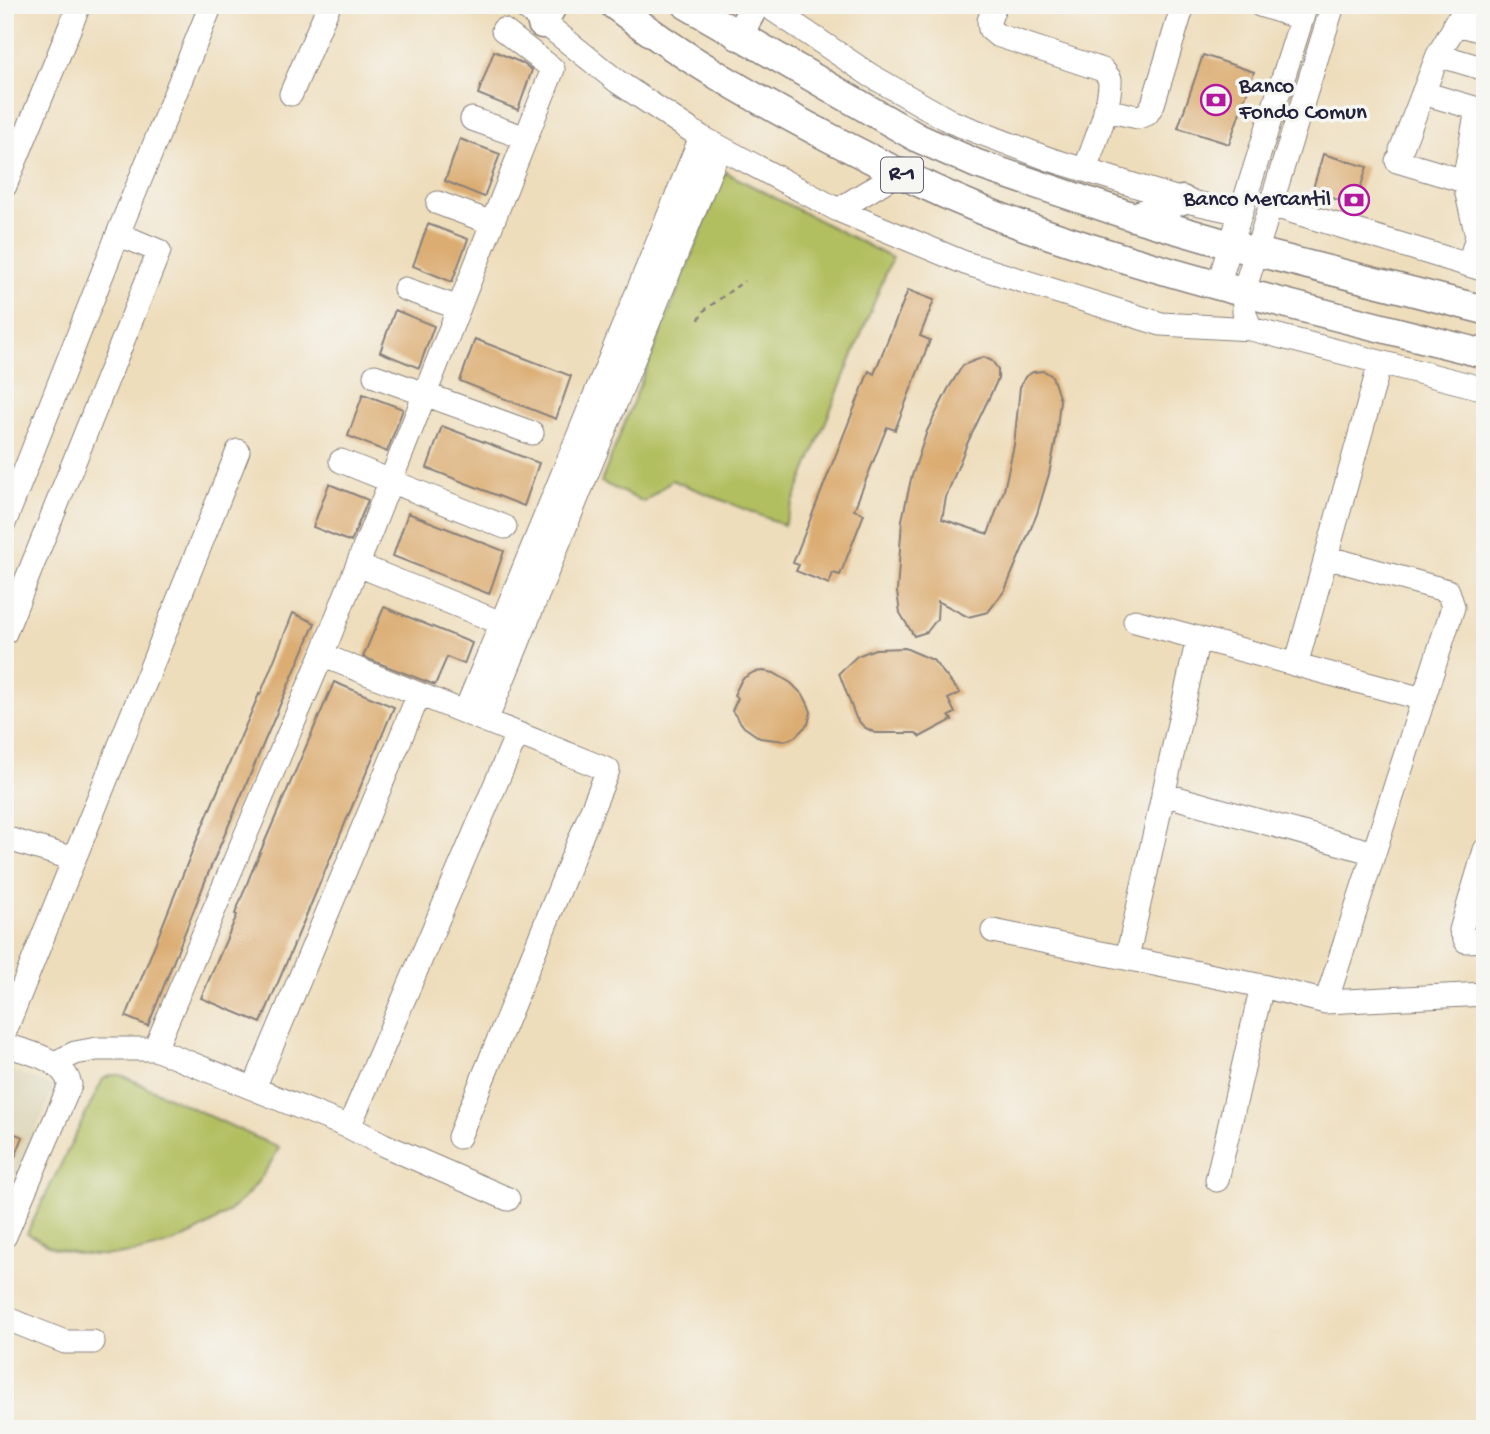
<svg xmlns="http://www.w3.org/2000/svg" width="1490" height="1434" viewBox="0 0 1490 1434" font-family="'Gochi Hand',sans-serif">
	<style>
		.built { fill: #dbd4b5 }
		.green { fill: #b2bf61; stroke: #6a704e; stroke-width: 2 }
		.building { fill: #dcad73 }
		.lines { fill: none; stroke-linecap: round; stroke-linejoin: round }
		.minor-casing { stroke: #88807b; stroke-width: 25 }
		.major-casing { stroke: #88807b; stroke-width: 31 }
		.path { stroke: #88807b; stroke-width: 2.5; stroke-dasharray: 5 5; stroke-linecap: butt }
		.minor { stroke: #fff; stroke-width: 23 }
		.major { stroke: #fff; stroke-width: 28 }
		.labels { text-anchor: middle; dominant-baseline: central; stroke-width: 7; stroke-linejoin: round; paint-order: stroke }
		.shield { fill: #f6f6f2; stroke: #626272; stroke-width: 2 }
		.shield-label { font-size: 21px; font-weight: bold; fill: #22223b }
		.poi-label { font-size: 23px; fill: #22223b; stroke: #f6f6f2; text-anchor: start }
	</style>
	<rect width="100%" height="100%" fill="#f6f6f2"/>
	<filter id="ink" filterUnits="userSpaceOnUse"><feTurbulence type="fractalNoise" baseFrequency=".0143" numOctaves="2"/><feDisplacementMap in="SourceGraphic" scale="14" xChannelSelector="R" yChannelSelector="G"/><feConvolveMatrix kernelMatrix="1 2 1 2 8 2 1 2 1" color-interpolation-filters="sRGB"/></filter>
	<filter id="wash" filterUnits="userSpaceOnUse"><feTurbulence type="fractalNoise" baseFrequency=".00686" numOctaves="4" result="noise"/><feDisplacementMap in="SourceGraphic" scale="28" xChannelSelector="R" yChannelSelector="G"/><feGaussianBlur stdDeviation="1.57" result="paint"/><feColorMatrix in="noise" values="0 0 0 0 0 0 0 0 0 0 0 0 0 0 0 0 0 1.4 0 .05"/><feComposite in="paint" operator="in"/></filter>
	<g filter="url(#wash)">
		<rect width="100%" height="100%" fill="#edb"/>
		<path class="built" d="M5 1067 54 1087 5 1205Z"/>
		<path class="green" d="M725 172 892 258 784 525 672 480 644 502 601 482Z
			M111 1075H121L279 1148C270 1165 259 1183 245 1197 196 1244 122 1268 55 1248 45 1245 36 1238 27 1233L103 1079Z"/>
		<g id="blocks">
			<path class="building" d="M494 51 522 63 532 70 518 110 478 94Z
				M1203 55 1254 72 1229 144 1178 128Z
				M460 139 500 154 484 197 445 181Z
				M1323 154 1367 167 1355 205 1312 192Z
				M428 224 468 239 452 282 413 266Z
				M908 290 934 300 920 336 930 340 895 430 887 427 854 510 864 514 840 575 833 573 829 584 796 571 799 565 793 563 869 371 874 374Z
				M395 310 434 326 419 368 380 352Z
				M475 339 571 376 556 419 460 381Z
				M984 357 992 361 998 369V379L967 444 946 497 942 519 988 534 1004 490 1014 445 1020 387 1025 377 1033 372 1044 371 1052 376 1060 400 1056 439 1049 474 1037 514 1005 590 988 612 968 617 938 601 937 619 927 632 914 636 900 613 897 592 902 520 911 479 927 431 948 389 963 365Z
				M363 394 403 409 387 452 348 436Z
				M442 426 539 463 524 506 427 468Z
				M329 484 368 500 351 542 313 527Z
				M408 513 504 551 489 594 393 556Z
				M384 607 472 643 464 664 447 657 435 685 363 657Z
				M293 613 315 623 210 869 148 1026 126 1017 195 844 259 694 260 695Z
				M905 648 933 660 960 693 948 699 955 713 949 716 952 720 920 737 916 733H875L864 727 856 718 839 673 857 656 875 649Z
				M763 671 774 673 791 683 804 696 808 704 811 712 808 724 795 737 785 741 760 738 744 727 732 711 738 698 734 695 742 679 754 672Z
				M334 682 394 707 261 1023 201 998 237 915 235 914 252 871Z
				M5 1130 23 1137 15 1157 5 1153Z"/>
		</g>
	</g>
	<g filter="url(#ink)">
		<use href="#blocks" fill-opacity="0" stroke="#88807b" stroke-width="2"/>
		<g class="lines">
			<g class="minor-casing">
				<path id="minor" d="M522 5 618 82 701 137 838 210 898 173
					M766 5 870 75 952 122 1049 159 1182 200 1241 213
					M995 5 989 21 990 29 997 35 1103 70 1110 79C1111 107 1094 143 1085 170
					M1260 5 1301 18
					M1455 23 1485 32
					M1438 55 1485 69
					M1423 93 1485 111
					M291 94 329 5
					M1105 110 1138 117 1147 114 1153 104 1183 5
					M472 119 526 138
					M1401 150 1438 55 1467 5
					M1397 161 1464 181 1477 109
					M1464 181 1477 236 1469 265
					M5 186 79 5
					M438 203 492 223
					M1271 205 1485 270
					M838 210 965 263 1161 324 1251 329 1485 389
					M1218 285 1306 5
					M405 289 459 308
					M1251 329 1244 312V291L1333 5
					M375 376 532 433
					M341 461 505 527
					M5 521 118 234 211 5
					M1326 557 1448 591 1453 607 1326 1002
					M358 565 501 623
					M1135 621 1423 699
					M5 633 159 251 118 234
					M322 655 608 770 459 1137
					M1296 665 1380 363
					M465 712 701 137
					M486 721 720 147
					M1163 794 1374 853
					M5 838 74 859
					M1485 850 1461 930 1466 941 1485 940
					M993 931 1262 986 1326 1002 1485 994
					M1127 958 1198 638
					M5 1031 238 451
					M5 1045C29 1053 63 1058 70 1085L5 1236
					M155 1049 322 655 553 69 503 30
					M55 1063 75 1053 97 1049H155L349 1127 384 1145 508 1199
					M254 1088 419 694
					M349 1127 517 734
					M1217 1180 1262 986
					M5 1318 65 1342H93"/>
			</g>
			<g class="major-casing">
				<path id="major" d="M614 5C681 57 754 98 830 138 894 171 958 203 1027 227 1176 279 1332 315 1485 354
					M687 5 918 138 977 164 1134 217 1230 245 1485 310
					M542 24 553 5
					M738 36 755 5
					M1134 217 1182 200"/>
			</g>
			<path class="path" d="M699 320 702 312 744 281"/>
			<use href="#minor" class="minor"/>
			<use href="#major" class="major"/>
		</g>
	</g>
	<defs>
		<g id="bank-ring" transform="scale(1.575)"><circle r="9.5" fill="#f6f6f2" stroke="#b5179e" stroke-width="1.5"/><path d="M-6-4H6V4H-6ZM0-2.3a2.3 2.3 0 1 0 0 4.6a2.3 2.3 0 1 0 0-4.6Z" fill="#b5179e"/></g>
	</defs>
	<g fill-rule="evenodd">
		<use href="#bank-ring" x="1216" y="100"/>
		<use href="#bank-ring" x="1354" y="200"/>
	</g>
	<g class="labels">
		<rect class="shield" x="881" y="157.5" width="42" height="35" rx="5"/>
		<g class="shield-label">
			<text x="902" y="175">R-1</text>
		</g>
		<g class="poi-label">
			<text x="1239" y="87">Banco<tspan x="1239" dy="26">Fondo Comun</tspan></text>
			<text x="1331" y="200" text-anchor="end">Banco Mercantil</text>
		</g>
	</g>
	<rect width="1490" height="1434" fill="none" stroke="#f6f6f2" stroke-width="28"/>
</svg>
